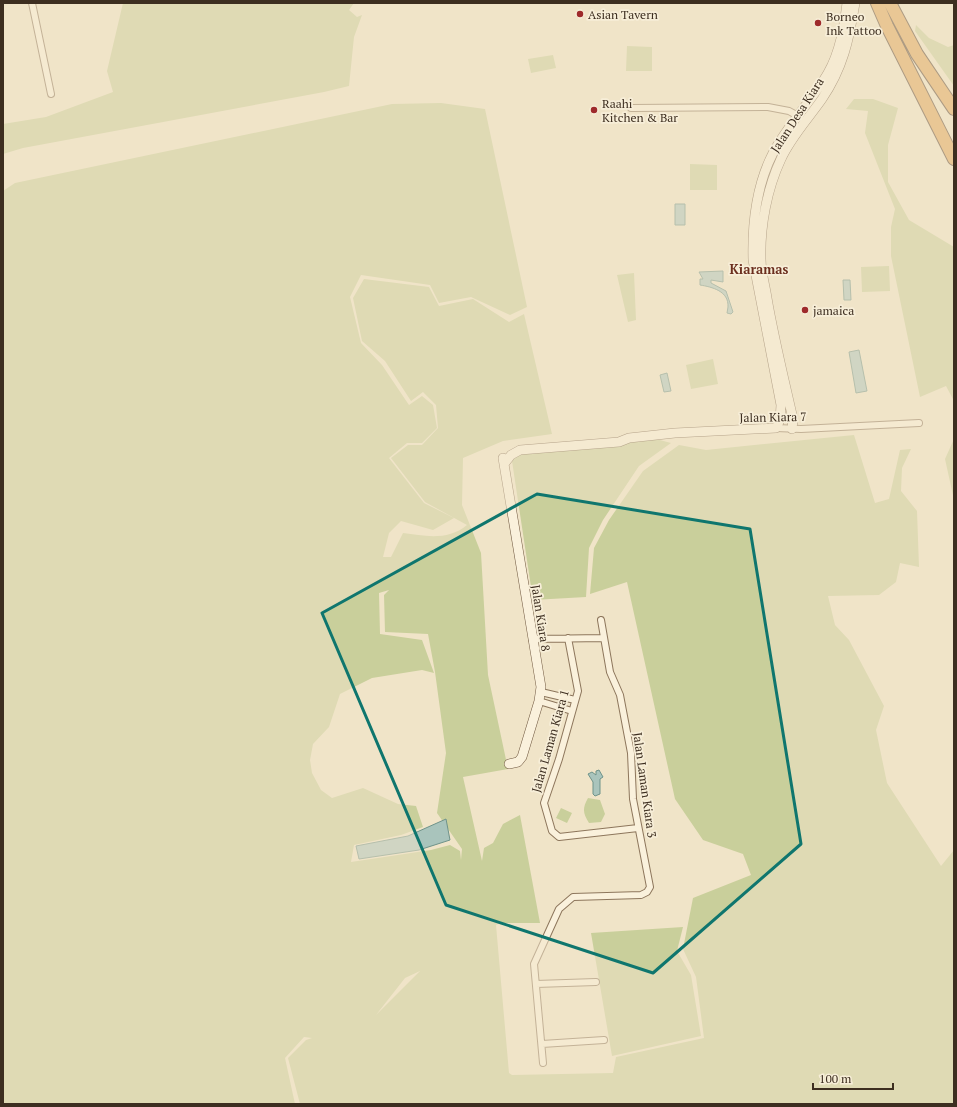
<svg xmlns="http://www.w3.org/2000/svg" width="957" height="1107" viewBox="0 0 957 1107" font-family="'PT Serif',serif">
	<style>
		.green { fill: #c9cf9b; fill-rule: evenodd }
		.water { fill: #a9c4bc; stroke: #6f938a }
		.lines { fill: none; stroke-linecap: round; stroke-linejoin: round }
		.street-casing { stroke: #8d765c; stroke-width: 8 }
		.secondary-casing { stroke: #6f573f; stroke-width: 10 }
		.highway-casing { stroke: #5b4430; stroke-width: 14 }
		.street { stroke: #faf1dc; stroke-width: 6 }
		.secondary { stroke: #faf1dc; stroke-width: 9 }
		.highway { stroke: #e0a458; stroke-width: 12 }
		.marked { fill: none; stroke: #0f766e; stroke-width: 3; stroke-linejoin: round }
		.poi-dot { fill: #9e2a2b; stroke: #f7eed8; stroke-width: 1.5 }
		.labels { text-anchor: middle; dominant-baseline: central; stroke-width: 3.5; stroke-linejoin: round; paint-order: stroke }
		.poi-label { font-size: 12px; fill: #3d2e20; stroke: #f7eed8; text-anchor: start }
		.street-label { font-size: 12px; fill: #3d2e20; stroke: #f7eed8 }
		.neighbourhood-label { font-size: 13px; font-weight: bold; fill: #6b2e1e; stroke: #f7eed8 }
	</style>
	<rect width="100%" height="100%" fill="#f0e4c8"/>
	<path class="green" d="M123 3H354L349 10 357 17 362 15 354 37 349 86 324 92 23 148 3 154V124L46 117 113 92 107 71Z
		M916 25 929 38 948 47 954 45V86L915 31Z
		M627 46 652 47V71H626Z
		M553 55 556 68 531 73 528 59Z
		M854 99H873L898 108 888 145V182L909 220 954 247V401L946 386 920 397 891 256V227L895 209 865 133 868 111 846 109Z
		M441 103 485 109 527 307 510 315 471 297 439 303 430 285 361 275 350 297 361 343 382 365 409 405 422 396 433 405 437 428 422 443H407L389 458 424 503 454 518 433 530 401 521 389 533 383 557H391L403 533C425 536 448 541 467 525L425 502 391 458 408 445H422L438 428 436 405 423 392 411 401 385 361 362 341 353 298 364 279 429 287 439 306 473 299 509 322 524 314 552 434 503 441 463 458 462 505 481 553 488 675 508 769 463 777 482 861 484 848 493 843 503 824 520 815 540 923H500L496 925 509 1073 512 1075 613 1073 616 1057 704 1038 696 977 683 949 693 898 751 875 743 854 703 840 675 799 627 582 590 594 594 548 609 520 643 471 679 445 706 450 854 435 875 503 889 499 900 450 911 449 902 468 901 491 917 511 919 567 900 563 896 582 879 595 828 596 835 625 849 640 884 706 876 730 887 783 941 866 954 850V1104H300L288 1058 306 1040 312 1038 304 1037 285 1058 295 1104H3V191L15 183 392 104ZM389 590 384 595 385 632 428 634 435 672 446 753 437 813 462 849 461 860 460 851 450 845 431 850 351 862 354 845 401 835 423 827 416 806 398 804 363 788 332 798 321 790 312 773 310 760 313 744 329 727 340 694 372 678 422 670 434 673 422 640 380 634 379 593ZM420 971 376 1015 405 978Z
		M690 164 717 165V190H690Z
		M889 266 890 291 862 292 861 267Z
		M634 273 636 320 628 322 617 275Z
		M713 359 718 384 691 389 686 365Z
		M656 439 671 443 639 466 603 520 589 548 586 597 533 600 512 461 524 451Z
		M954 439V500L945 459Z
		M588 798 600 800 605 814 601 822 589 823C583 813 582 809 588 798Z
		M561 808 572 813 567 823 556 818Z
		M683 927 677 951 691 975 701 1036 612 1056 591 933Z"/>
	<path class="water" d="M675 204H685V225H675Z
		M723 271V282L711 280V283L726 291 733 312 731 314 727 313C727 311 728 309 728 307 729 291 712 287 700 285V279H703L699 272Z
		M843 280H850L851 300H844Z
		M859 350 867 391 856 393 849 352Z
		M667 373 671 391 664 392 660 375Z
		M599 770 603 777 600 779V794L595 796 593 794V782L588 774 592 772 596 775V771Z
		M446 819 450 840 419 850 359 859 356 846 408 836Z"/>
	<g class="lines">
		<g class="street-casing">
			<path id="street" d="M32 3 51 94
				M631 108 768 107 789 111 800 117
				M776 428 801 429 919 423
				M568 638 578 691 559 759 544 803 552 831 559 837 638 828
				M532 639 604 638
				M541 692 575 700
				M539 701 572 711
				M536 984 596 982
				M542 1044 604 1040
				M543 1063 534 964 559 909 573 897 641 895 647 892 650 887 633 799 631 753 620 695 610 672 601 620"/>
		</g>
		<g class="secondary-casing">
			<path id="secondary" d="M792 429 793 419C784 379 774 339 767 298 765 285 761 272 761 259 760 226 767 189 781 159 791 137 808 119 822 99 843 68 849 40 855 3
				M503 458 541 687 539 701 522 757 518 762 509 764
				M504 464 511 455 520 450 619 442 629 438 675 433 776 428 780 420 781 405 753 260C752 224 756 186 773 153 788 124 812 101 828 73 840 52 844 27 847 3"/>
		</g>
		<g class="highway-casing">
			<path id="highway" d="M877 3 887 26 954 159
				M890 3 917 54 954 109"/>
		</g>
		<use href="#street" class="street"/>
		<use href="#secondary" class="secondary"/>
		<use href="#highway" class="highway"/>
	</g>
	<path d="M0 0H957V1107H0ZM537 494 750 529 801 844 653 973 446 905 322 613Z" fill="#f0e4c8" fill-opacity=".55" fill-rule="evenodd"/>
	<path class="marked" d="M537 494 750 529 801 844 653 973 446 905 322 613Z"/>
	<g class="poi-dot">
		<circle cx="580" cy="14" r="4"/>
		<circle cx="818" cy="23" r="4"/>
		<circle cx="594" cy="110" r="4"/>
		<circle cx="805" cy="310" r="4"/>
	</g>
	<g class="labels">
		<g class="poi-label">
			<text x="588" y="14">Asian Tavern</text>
			<text x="826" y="16">Borneo<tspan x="826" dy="14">Ink Tattoo</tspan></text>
			<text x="602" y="103">Raahi<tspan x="602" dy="14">Kitchen &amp; Bar</tspan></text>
			<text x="813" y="310">jamaica</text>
		</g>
		<g class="street-label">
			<text transform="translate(797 115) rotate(-57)">Jalan Desa Kiara</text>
			<text transform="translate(773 417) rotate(-1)">Jalan Kiara 7</text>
			<text transform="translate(541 618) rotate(81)">Jalan Kiara 8</text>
			<text transform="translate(550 741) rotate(-74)">Jalan Laman Kiara 1</text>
			<text transform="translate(645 785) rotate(82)">Jalan Laman Kiara 3</text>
		</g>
		<g class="neighbourhood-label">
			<text x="759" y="269">Kiaramas</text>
		</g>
	</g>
	<rect width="957" height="1107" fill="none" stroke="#3d2e20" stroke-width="8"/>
	<path d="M813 1083v6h80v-6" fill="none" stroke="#3d2e20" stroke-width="2"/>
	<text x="819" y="1083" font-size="12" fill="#3d2e20" stroke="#f7eed8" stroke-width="3" paint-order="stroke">100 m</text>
</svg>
